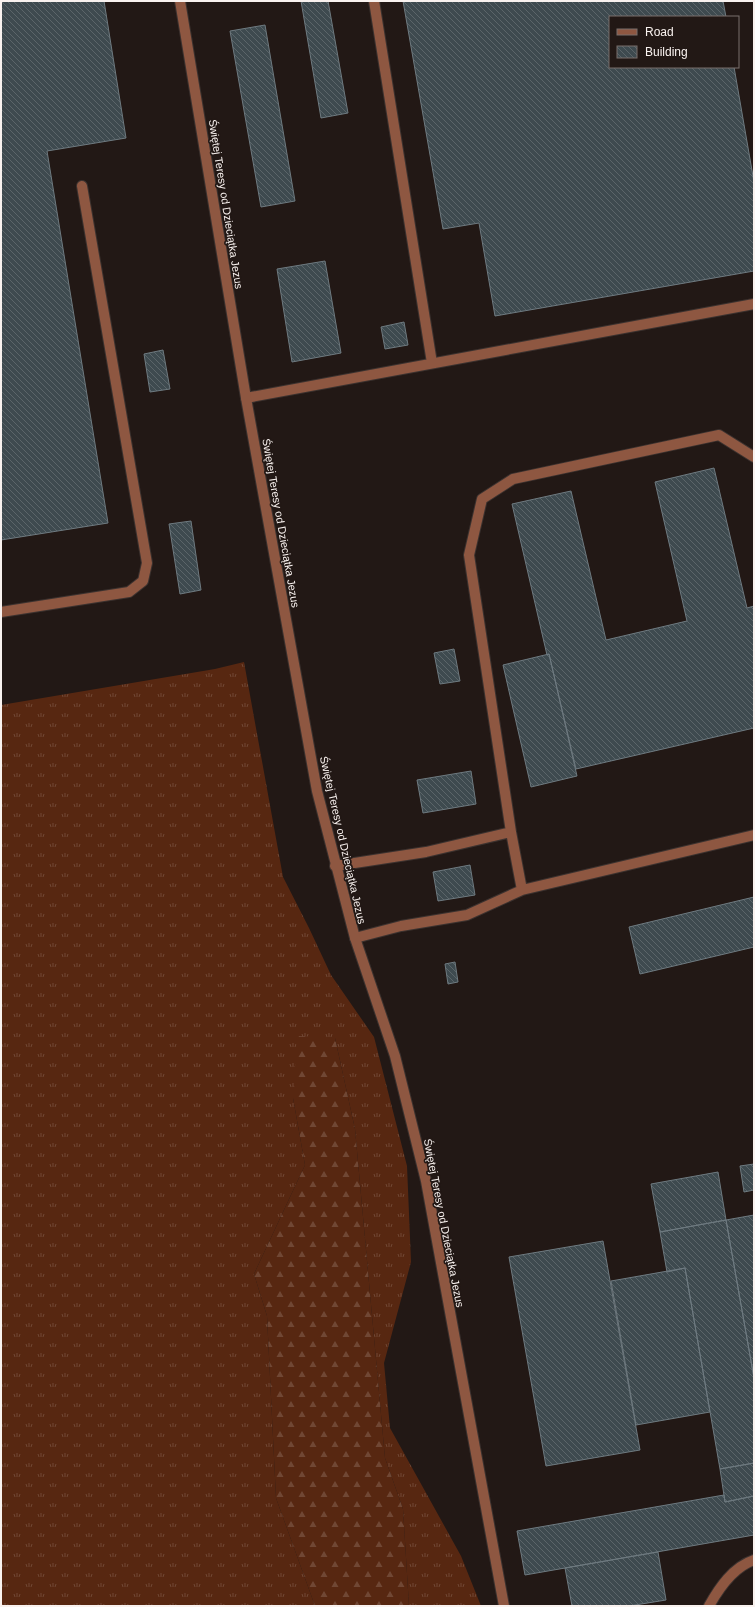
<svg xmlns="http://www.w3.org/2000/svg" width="755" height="1607" viewBox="0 0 755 1607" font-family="Arial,sans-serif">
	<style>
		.grass { fill: url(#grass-tufts) }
		.forest { fill: url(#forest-firs) }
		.building { fill: url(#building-back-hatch); stroke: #6e7a80 }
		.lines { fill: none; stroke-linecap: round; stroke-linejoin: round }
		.service-casing { stroke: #3c322f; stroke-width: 12 }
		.minor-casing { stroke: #3c322f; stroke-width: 12 }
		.service { stroke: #8e5741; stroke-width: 10 }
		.minor { stroke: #8e5741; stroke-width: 10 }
		.labels { text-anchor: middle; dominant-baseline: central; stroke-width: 3.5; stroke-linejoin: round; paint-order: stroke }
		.street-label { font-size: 11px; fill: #f9f2ef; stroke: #221815 }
	</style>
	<defs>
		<pattern id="grass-tufts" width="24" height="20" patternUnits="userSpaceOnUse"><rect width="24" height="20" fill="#572711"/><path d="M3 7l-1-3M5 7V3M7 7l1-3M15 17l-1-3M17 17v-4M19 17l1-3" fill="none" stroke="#704734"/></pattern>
		<pattern id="forest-firs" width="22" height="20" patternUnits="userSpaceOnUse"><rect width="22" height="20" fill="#572711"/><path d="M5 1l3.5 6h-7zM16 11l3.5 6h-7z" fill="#704734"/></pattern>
		<pattern id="building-back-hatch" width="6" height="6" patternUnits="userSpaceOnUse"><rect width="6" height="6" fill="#3e4a4f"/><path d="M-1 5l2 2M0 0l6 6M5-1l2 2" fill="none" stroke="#5b6569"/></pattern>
	</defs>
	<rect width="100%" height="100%" fill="#221815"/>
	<path class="grass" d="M244 662 283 877 309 928 331 975 374 1037 407 1166 411 1262 384 1363 390 1428 461 1556 481 1606H409L403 1509 385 1458 355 1129 335 1038 293 1098 305 1165 254 1274 267 1316 276 1498 315 1606H1V705L215 669Z"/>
	<path class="forest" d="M297 1036 335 1038 355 1129 385 1458 403 1509 409 1606H315L276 1498 267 1316 254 1274 305 1165 293 1098Z"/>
	<path class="building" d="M1 1H104L126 138 47 151 108 523 1 540Z
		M301 1H328L348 113 321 118Z
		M403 1H723L726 17H610V67H734L754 182V271L495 316 479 223 443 229Z
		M265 25 295 201 261 207 230 31Z
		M325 261 341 353 292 362 277 269Z
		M404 322 408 345 385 349 381 327Z
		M163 350 170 389 150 392 144 354Z
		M714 468 747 608 754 606V728L576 769 549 654 547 655 512 504 571 491 606 640 687 621 655 482Z
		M191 521 201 590 180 594 169 524Z
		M454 649 460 681 440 684 434 653Z
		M549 654 577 776 531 787 503 665Z
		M471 771 476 804 423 813 417 780Z
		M470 865 475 895 438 901 433 872Z
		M754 897V947L640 974 629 927Z
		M455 962 458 982 448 984 445 964Z
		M754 1164V1190L744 1192 740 1166Z
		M718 1172 726 1220 660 1232 651 1184Z
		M754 1215V1378L726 1220Z
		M726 1220 754 1378V1463L720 1469 685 1268 667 1272 660 1232Z
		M603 1241 640 1450 546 1466 509 1257Z
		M685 1268 710 1412 636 1425 611 1281Z
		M754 1463V1496L725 1502 720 1469Z
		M724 1495 725 1502 754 1496V1535L525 1575 517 1531Z
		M658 1552 666 1600 629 1606H572L565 1568Z"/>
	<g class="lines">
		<g class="service-casing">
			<path id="service" d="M374 1 432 363
				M246 398 754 304
				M1 612 129 592 143 581 147 563 82 186
				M335 866 426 852 511 832
				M522 890 511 832 469 555 482 499 513 479 719 435 754 457
				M355 938 401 926 467 915 522 890 754 835
				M709 1606C719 1588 733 1567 754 1560"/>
		</g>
		<g class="minor-casing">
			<path id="minor" d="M180 1 246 398 317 791 355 938 395 1056 426 1181 504 1606"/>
		</g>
		<use href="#service" class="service"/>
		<use href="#minor" class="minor"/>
	</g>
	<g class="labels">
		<g class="street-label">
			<text transform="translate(226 204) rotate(81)">Świętej Teresy od Dzieciątka Jezus</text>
			<text transform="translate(281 523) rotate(80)">Świętej Teresy od Dzieciątka Jezus</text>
			<text transform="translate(343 840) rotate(77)">Świętej Teresy od Dzieciątka Jezus</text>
			<text transform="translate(444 1223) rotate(79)">Świętej Teresy od Dzieciątka Jezus</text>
		</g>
	</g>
	<rect width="755" height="1607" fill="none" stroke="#f9f2ef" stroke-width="4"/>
	<rect x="609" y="16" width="130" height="52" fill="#221815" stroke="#786f6c"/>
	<rect x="617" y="29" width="20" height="6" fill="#8e5741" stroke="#786f6c"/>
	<text x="645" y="36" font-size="12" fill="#f9f2ef">Road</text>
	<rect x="617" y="46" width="20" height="12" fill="url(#building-back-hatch)" stroke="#786f6c"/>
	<text x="645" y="56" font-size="12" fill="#f9f2ef">Building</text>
</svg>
